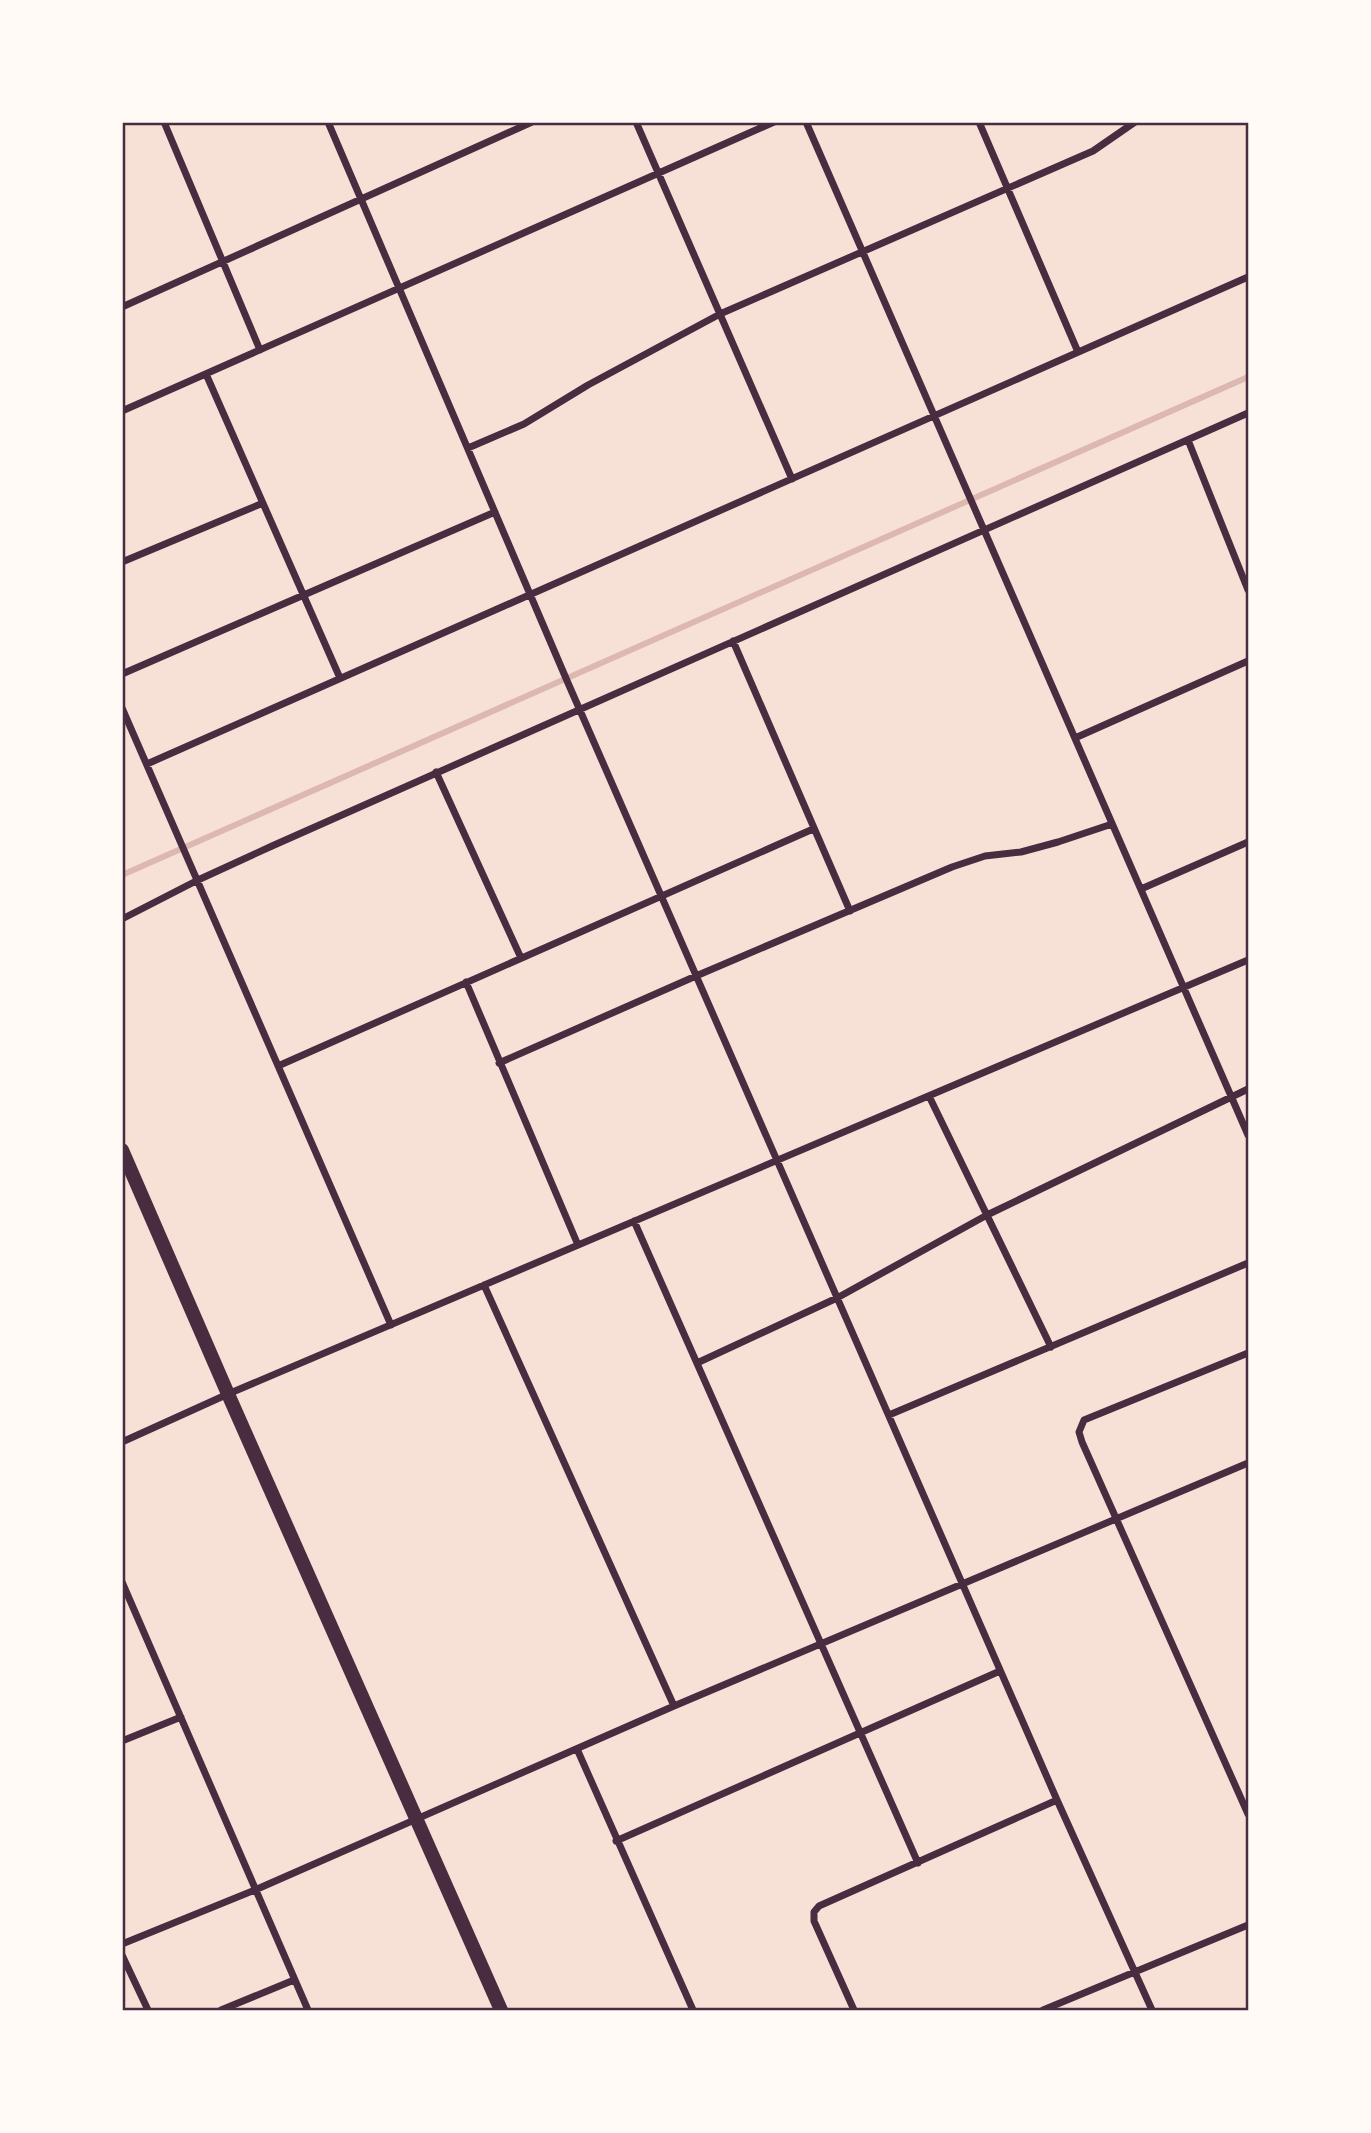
<svg xmlns="http://www.w3.org/2000/svg" width="1371" height="2133" viewBox="0 0 1371 2133" font-family="'Nunito Sans',sans-serif">
	<style>
		.lines { fill: none; stroke-linecap: round; stroke-linejoin: round }
		.stream { stroke: #dcb8b0; stroke-width: 6 }
		.minor { stroke: #4a2c40; stroke-width: 7 }
		.secondary { stroke: #4a2c40; stroke-width: 14 }
		.neatline { fill: none; stroke: #4a2c40; stroke-width: 2.5 }
	</style>
	<rect width="100%" height="100%" fill="#f7e1d7"/>
	<g class="lines">
		<path class="stream" d="M122 875 1248 377"/>
		<path class="minor" d="M164 122 260 350
			M328 122 568 683 1057 1800 1152 2010
			M636 122 792 479
			M806 122 1248 1135
			M979 122 1078 352
			M122 307 532 122
			M206 374 340 678
			M122 411 774 122
			M1188 440 1248 590
			M468 448 524 424 588 385 720 314 1093 151 1135 122
			M122 562 263 503
			M733 641 850 911
			M122 674 495 512
			M122 708 391 1325
			M1075 738 1248 661
			M147 764 1248 277
			M436 772 521 958
			M1141 889 1248 842
			M122 919 198 880 272 846 1248 413
			M466 982 578 1245
			M499 1063 696 976 952 867 985 856 1021 852 1058 842 1112 824
			M278 1066 813 829
			M929 1096 1051 1347
			M634 1221 918 1863
			M484 1285 674 1706
			M1248 1353 1084 1420 1079 1432 1082 1442 1248 1814
			M697 1363 837 1298 987 1215 1248 1089
			M889 1415 1248 1263
			M122 1442 228 1394 1248 960
			M122 1582 308 2010
			M122 1741 181 1717
			M577 1749 693 2010
			M616 1841 1000 1671
			M122 1944 255 1890 674 1706 1248 1463
			M122 1955 148 2010
			M221 2010 294 1980
			M854 2010 814 1921V1912L819 1906 1057 1800
			M1043 2010 1248 1925"/>
		<path class="secondary" d="M122 1150 228 1394 501 2010"/>
	</g>
	<rect width="1371" height="2133" fill="none" stroke="#fffaf5" stroke-width="248"/>
	<rect x="124" y="124" width="1123" height="1885" class="neatline"/>
</svg>
